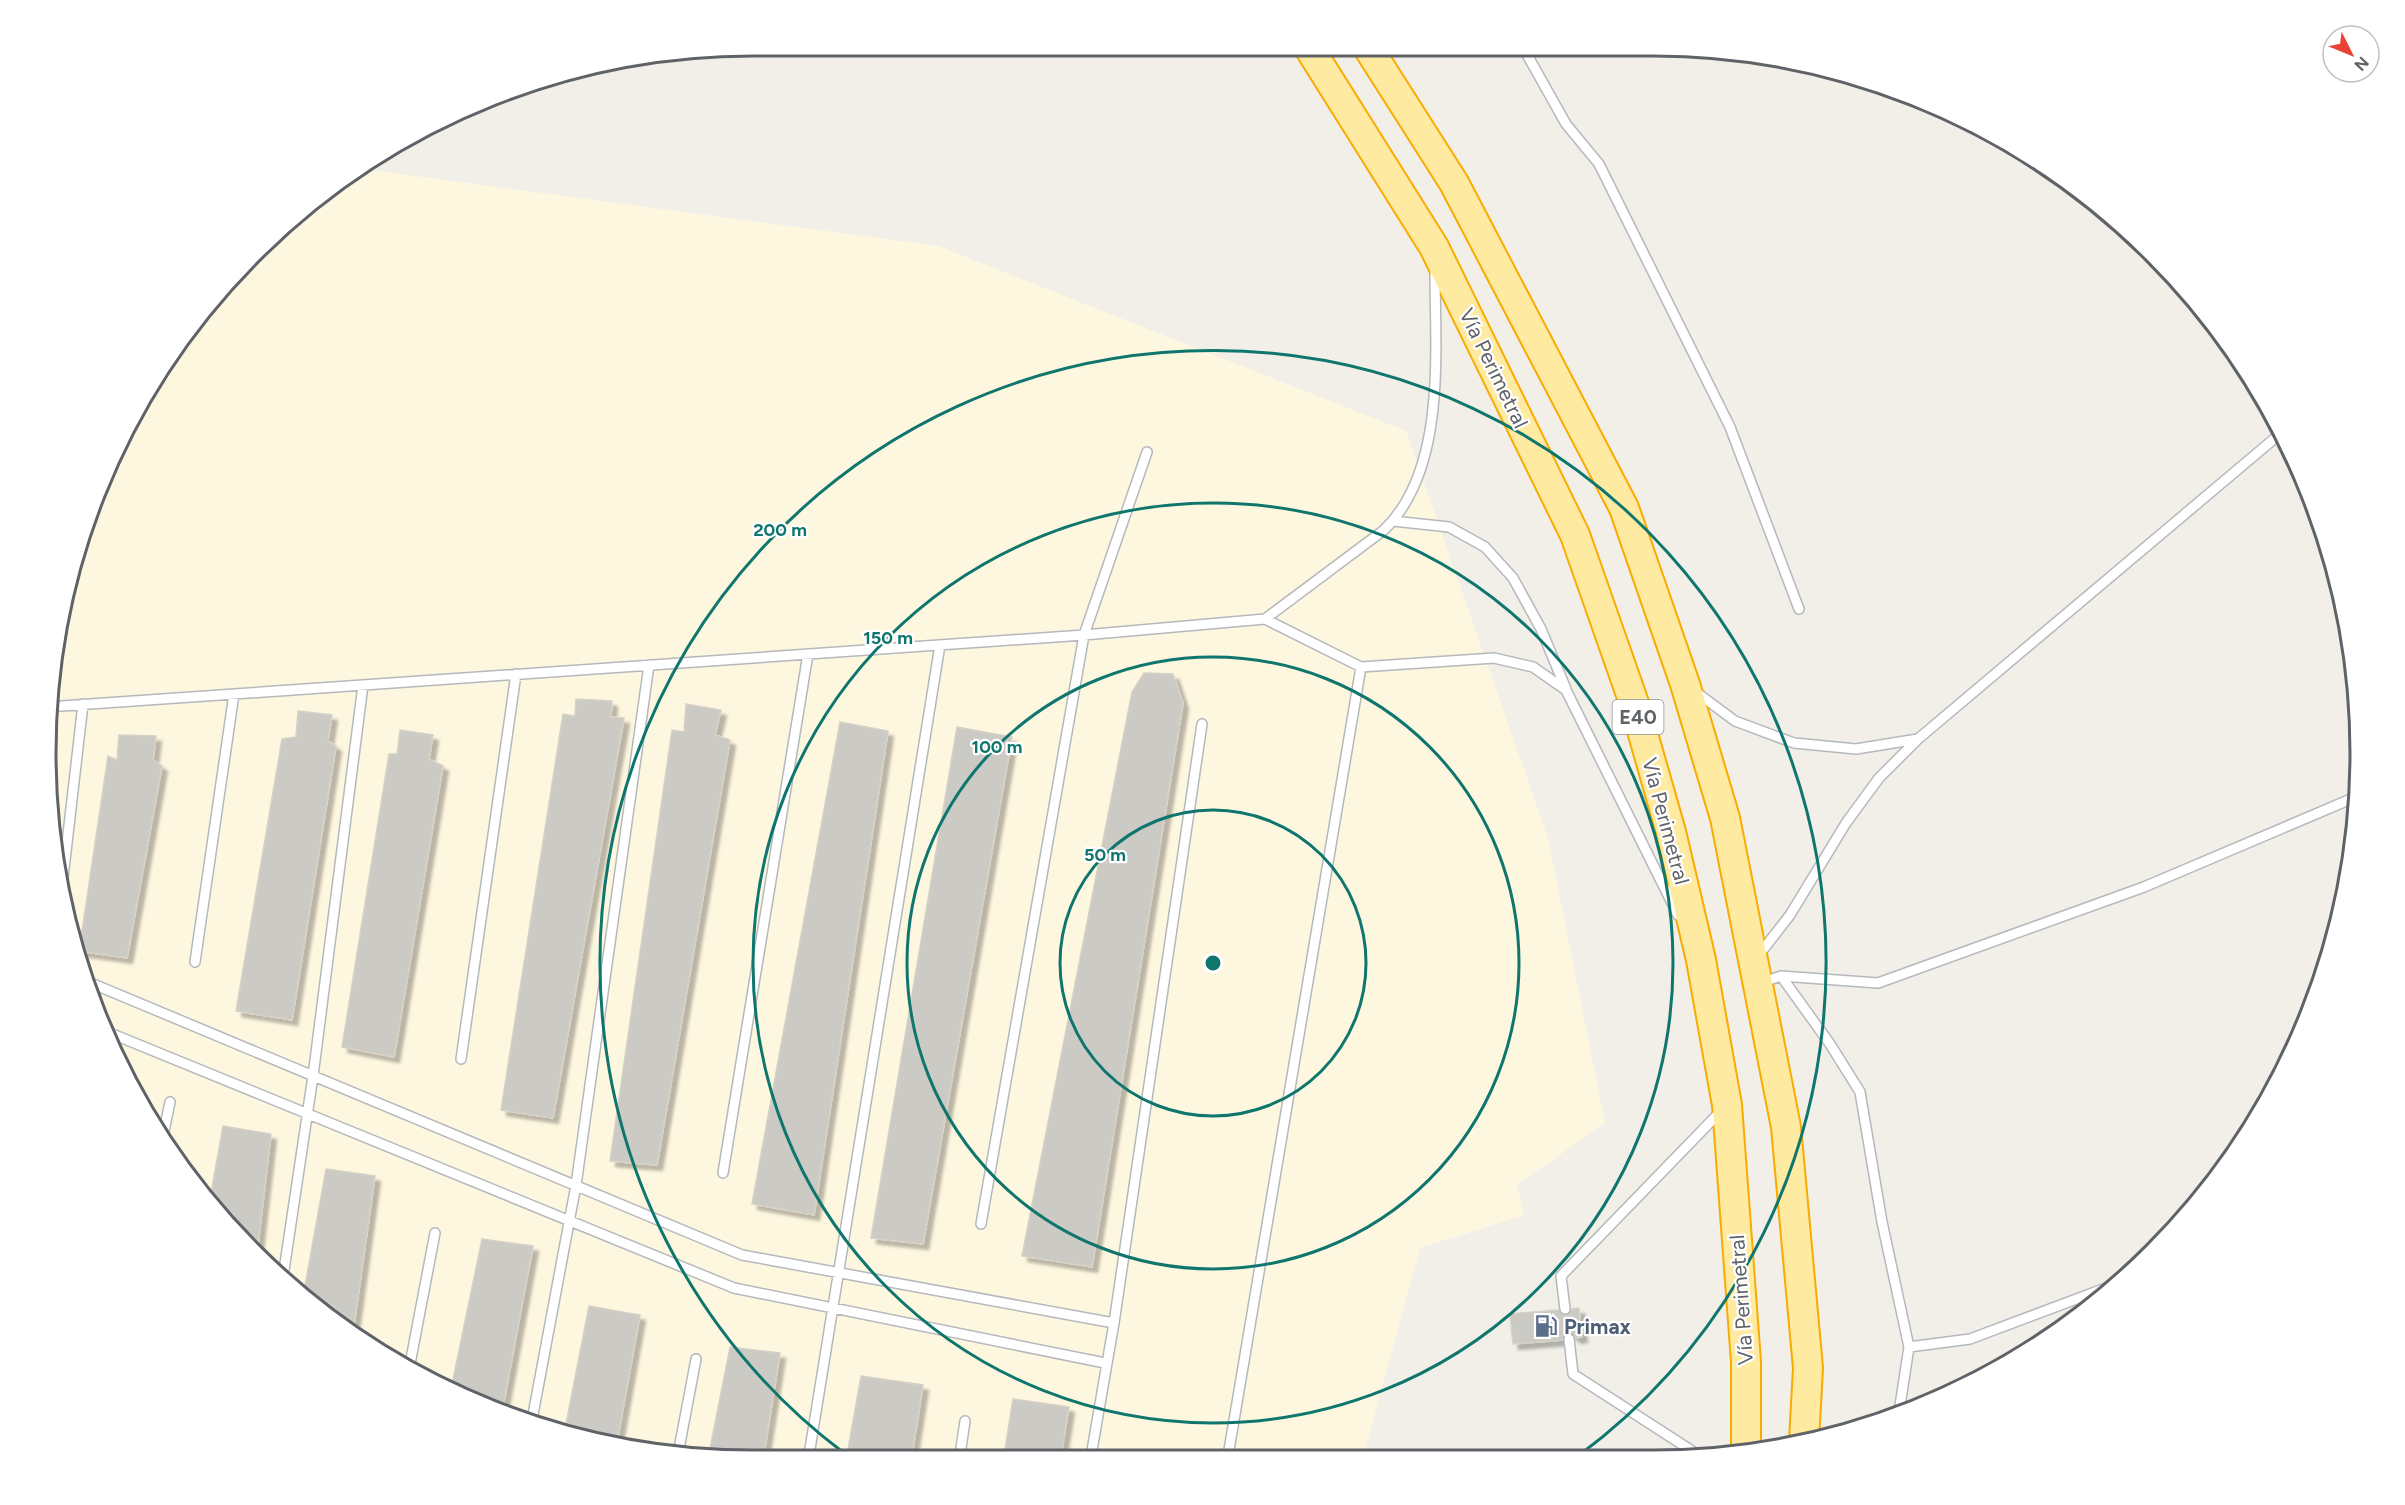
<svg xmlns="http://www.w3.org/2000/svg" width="2405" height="1505" viewBox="0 0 2405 1505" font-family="Figtree,sans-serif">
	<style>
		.commercial { fill: #fef7e0 }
		.building { fill: #cccac5; stroke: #d6d1c6; stroke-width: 1.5; filter: url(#shadow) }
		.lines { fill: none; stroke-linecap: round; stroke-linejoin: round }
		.service-casing { stroke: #b5b8bc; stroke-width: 12 }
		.trunk-casing { stroke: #f9ab00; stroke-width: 32 }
		.service { stroke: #fff; stroke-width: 9 }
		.trunk { stroke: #feeaa1; stroke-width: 28 }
		.ring { fill: none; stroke: #0f766e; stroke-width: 3 }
		.labels { text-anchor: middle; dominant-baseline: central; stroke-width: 4.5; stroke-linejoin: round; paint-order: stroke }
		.shield { fill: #fff; stroke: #8f9295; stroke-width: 1.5 }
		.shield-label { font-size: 20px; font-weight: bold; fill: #5f6368 }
		.street-label { font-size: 21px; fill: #5f6368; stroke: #fff }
		.service-label { font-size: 21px; font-weight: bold; fill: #4e5e75; stroke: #fff; text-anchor: start }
		.rim { fill: none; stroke: #5f6368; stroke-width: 3 }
		.centre { fill: #0f766e; stroke: #fff; stroke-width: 3 }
		.ring-label { font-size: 18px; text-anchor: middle; font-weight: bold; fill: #0f766e; stroke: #fff; stroke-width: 4.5; stroke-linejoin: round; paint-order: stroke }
	</style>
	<defs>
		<filter id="shadow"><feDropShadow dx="5.5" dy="5.5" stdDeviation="1.5" flood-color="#0004"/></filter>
	</defs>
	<rect width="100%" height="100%" fill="#f1efe8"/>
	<path class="commercial" d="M355 168 938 246 1406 431 1548 838 1605 1123 1517 1185 1524 1215 1420 1248 1363 1457 660 1454 482 1406 322 1314 221 1219 164 1145 118 1065 69 936 51 845 46 707 83 525 140 399 191 322 252 252Z"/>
	<path class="building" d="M1144 673 1173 674 1183 703 1092 1267 1022 1256 1132 692Z
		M576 699 612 701 611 717 624 718 553 1118 501 1110 563 714 575 716Z
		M686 704 721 710 715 735 730 740 657 1165 610 1161 672 730 684 732Z
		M298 711 332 715 328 741 336 746 292 1020 236 1011 282 739 296 737Z
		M840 722 888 731 814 1215 752 1204Z
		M957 727 1012 737 923 1244 871 1238Z
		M400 730 433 735 429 759 443 766 394 1057 342 1047 389 754H397Z
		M119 735 156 736 153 760 162 766 127 958 79 951 108 756 117 760Z
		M223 1126 271 1134 257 1253 221 1219 209 1204Z
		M326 1169 375 1176 353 1332 322 1314 303 1297Z
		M482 1239 533 1246 502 1412 482 1406 451 1389Z
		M589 1306 640 1315 617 1442 565 1429Z
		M1579 1308 1582 1337 1576 1338 1569 1332 1562 1340 1513 1344 1510 1314 1558 1310 1565 1316 1572 1309Z
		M730 1347 780 1353 764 1454H709Z
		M861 1376 923 1385 912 1455H847Z
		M1013 1399 1069 1407 1061 1456 1004 1455Z"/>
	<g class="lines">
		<g class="service-casing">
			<path id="service" d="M1525 51 1566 124 1599 164 1730 427 1799 609
				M1393 521 1449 527 1485 547 1513 578 1541 629 1566 689
				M1265 619 1384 530C1447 469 1435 351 1435 270
				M1696 692 1735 721 1794 743 1856 749 1918 739
				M47 707 1084 635 1265 619 1361 667 1494 658 1533 667 1566 690 1678 915
				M61 895 83 704
				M1758 956 1790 915 1846 823 1879 778 1918 739 2281 433
				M195 962 234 694
				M1781 976 1830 1044 1860 1092 1882 1222 1909 1347 1970 1339 2111 1286
				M86 981 742 1255 1114 1323
				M1760 983 1781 976 1878 983 2144 887 2358 796
				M105 1031 734 1288 1105 1363
				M461 1059 516 674
				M162 1141 170 1102
				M723 1173 808 654
				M981 1224 1084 635 1147 452
				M283 1277 313 1076 363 685
				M1565 1309 1561 1276 1721 1111
				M1569 1339 1573 1374 1703 1458
				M410 1364 435 1233
				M1899 1412 1909 1347
				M532 1420 576 1185 649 665
				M678 1454 696 1359
				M809 1455 940 645
				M960 1455 965 1421
				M1091 1456 1114 1323 1202 724
				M1228 1456 1361 667"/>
		</g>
		<g class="trunk-casing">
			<path id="trunk" d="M1311 51 1434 247 1575 535 1635 706 1671 832 1701 960 1727 1105 1746 1362V1451
				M1370 51 1454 183 1624 508 1685 684 1725 818 1786 1127 1808 1368 1804 1441"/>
		</g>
		<use href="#service" class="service"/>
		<use href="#trunk" class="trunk"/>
	</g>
	<g class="ring">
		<circle cx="1213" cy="963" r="153"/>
		<circle cx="1213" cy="963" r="306"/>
		<circle cx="1213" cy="963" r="460"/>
		<path d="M844 1453A613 613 0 1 1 1578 1456"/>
	</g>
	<defs>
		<g id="fuel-bare" transform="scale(1.8)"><path d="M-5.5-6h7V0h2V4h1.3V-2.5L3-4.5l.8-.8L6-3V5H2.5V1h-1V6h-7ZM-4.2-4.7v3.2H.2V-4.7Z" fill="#5c6f8a" stroke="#fff" stroke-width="2.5" paint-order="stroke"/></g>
	</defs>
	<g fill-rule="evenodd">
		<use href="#fuel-bare" x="1546" y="1326"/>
	</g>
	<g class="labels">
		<rect class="shield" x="1612.5" y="700" width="51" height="34" rx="4.5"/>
		<g class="shield-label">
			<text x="1638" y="717">E40</text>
		</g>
		<g class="street-label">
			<text transform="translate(1494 368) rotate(64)">Vía Perimetral</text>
			<text transform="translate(1666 821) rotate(75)">Vía Perimetral</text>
			<text transform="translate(1741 1300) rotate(-94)">Vía Perimetral</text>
		</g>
		<g class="service-label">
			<text x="1564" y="1326">Primax</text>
		</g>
	</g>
	<path d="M0 0H2405V1505H0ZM753 56H1653A697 697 0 0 1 2350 753V753A697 697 0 0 1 1653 1450H753A697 697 0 0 1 56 753V753A697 697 0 0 1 753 56Z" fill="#fff" fill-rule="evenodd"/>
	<path class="rim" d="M753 56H1653A697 697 0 0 1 2350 753V753A697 697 0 0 1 1653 1450H753A697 697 0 0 1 56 753V753A697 697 0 0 1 753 56Z"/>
	<circle cx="1213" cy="963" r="9" class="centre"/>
	<g class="ring-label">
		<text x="780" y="536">200 m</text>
		<text x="888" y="644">150 m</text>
		<text x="997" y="753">100 m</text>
		<text x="1105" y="861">50 m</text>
	</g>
	<g transform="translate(2351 54) rotate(133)"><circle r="28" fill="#ffffff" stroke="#bfc1c3" stroke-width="1.5"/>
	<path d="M0-4.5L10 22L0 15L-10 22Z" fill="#ea4335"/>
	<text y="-9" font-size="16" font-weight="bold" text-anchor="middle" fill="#5f6368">N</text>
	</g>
</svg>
